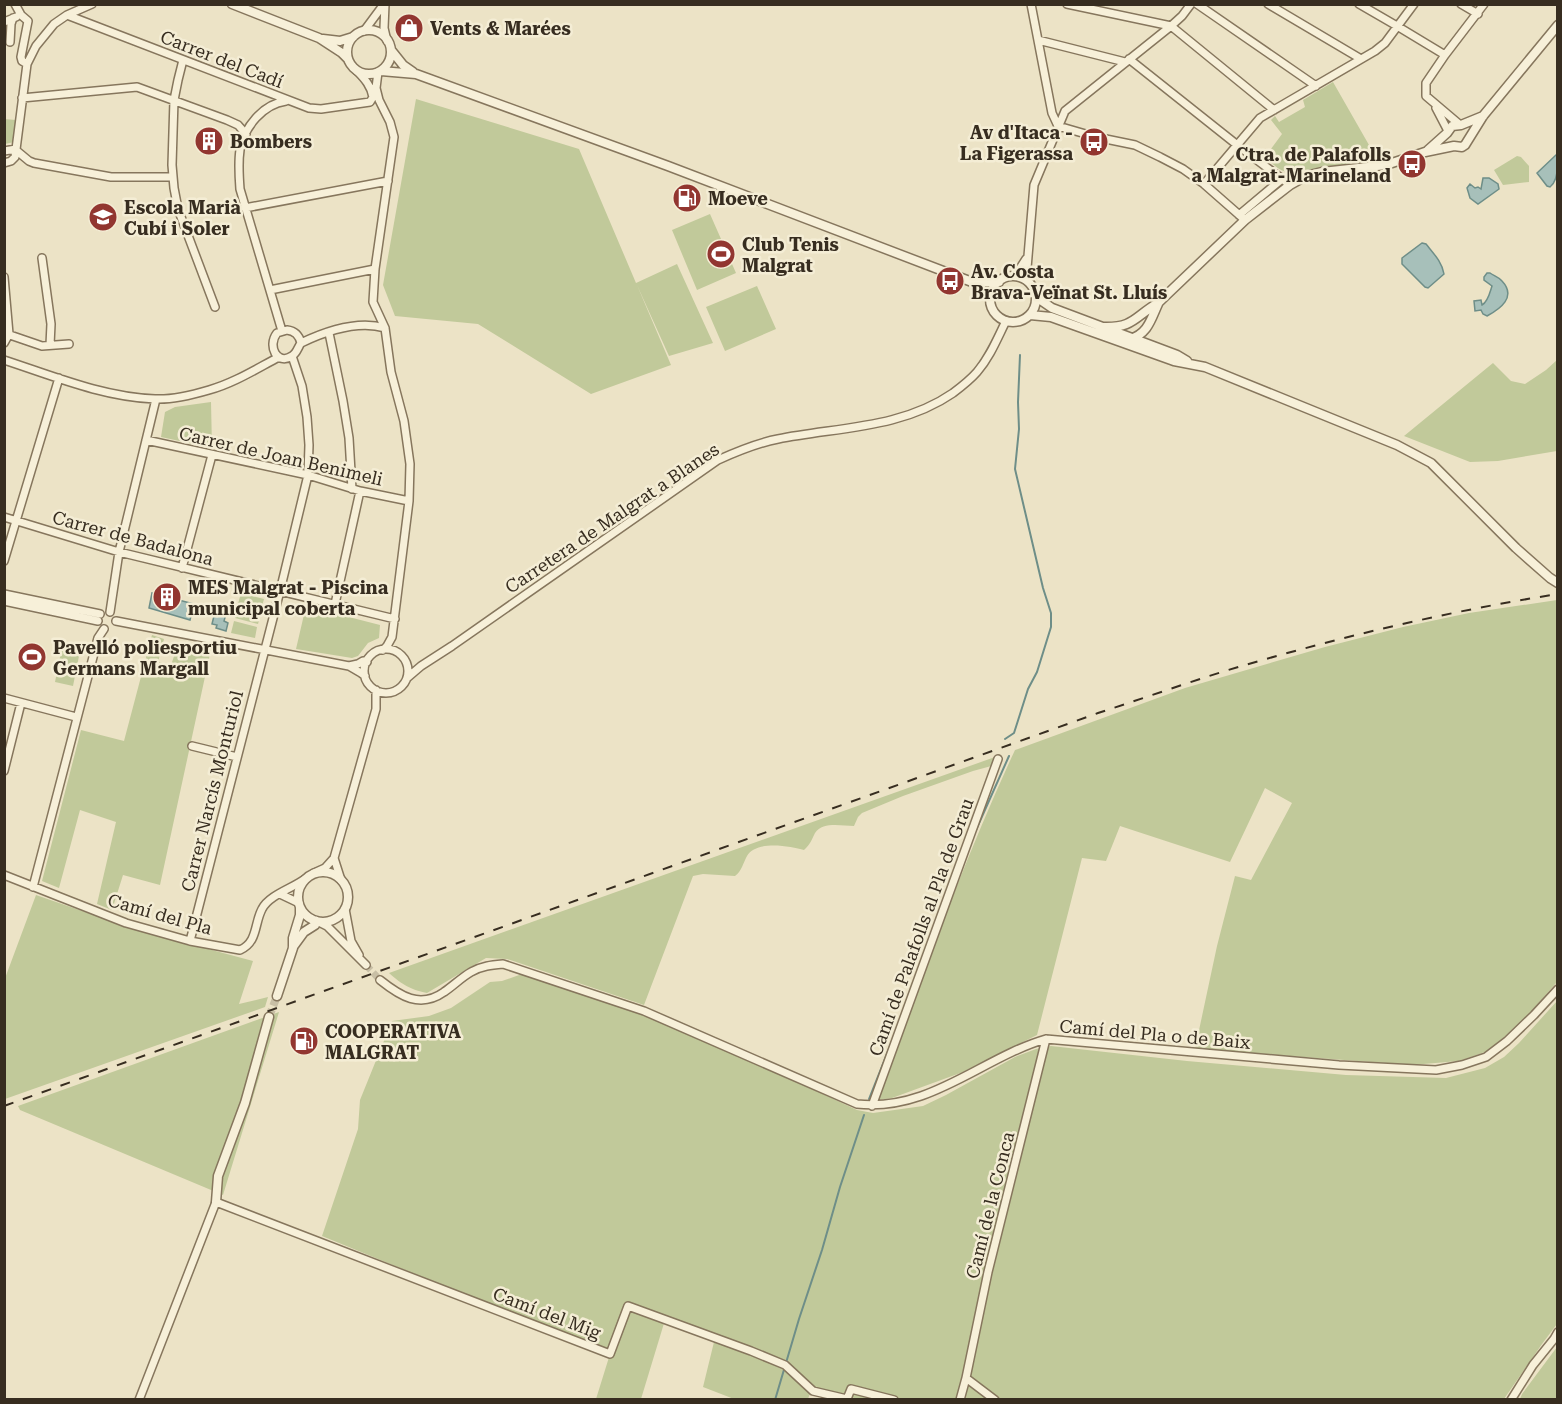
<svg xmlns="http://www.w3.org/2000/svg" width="1562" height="1404" viewBox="0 0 1562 1404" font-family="'Roboto Serif',serif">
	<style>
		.green { fill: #c1c99a }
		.water { fill: #a7c0ba; stroke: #6e8e88; stroke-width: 1.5 }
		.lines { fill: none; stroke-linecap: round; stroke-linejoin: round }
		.stream { stroke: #6e8e88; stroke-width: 2 }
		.minor-tunnel { stroke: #c8bfa5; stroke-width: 7; stroke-dasharray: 7 3.5; stroke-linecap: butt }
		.tertiary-tunnel { stroke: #c8bfa5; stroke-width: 8; stroke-dasharray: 8 4; stroke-linecap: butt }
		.minor-casing { stroke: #86765d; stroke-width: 10 }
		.tertiary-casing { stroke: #86765d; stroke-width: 11 }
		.minor { stroke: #f7f0d9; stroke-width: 7 }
		.tertiary { stroke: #f7f0d9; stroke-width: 8 }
		.rail { stroke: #372d20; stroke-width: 2; stroke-dasharray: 10 10; stroke-linecap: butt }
		.labels { text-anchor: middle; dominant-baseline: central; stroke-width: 5; stroke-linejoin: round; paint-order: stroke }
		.poi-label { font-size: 18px; font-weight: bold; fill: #372d20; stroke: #f4edd5; text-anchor: start }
		.street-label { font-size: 18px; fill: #372d20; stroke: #f4edd5 }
	</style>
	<rect width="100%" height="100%" fill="#ece3c6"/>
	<path class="green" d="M1333 82 1377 159C1362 164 1296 176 1284 171 1277 169 1270 161 1265 157L1282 134 1271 120 1275 116 1279 122 1305 107 1303 100Z
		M416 99 579 149 636 283 677 264 713 343 669 356 637 285 671 365 591 394 478 324 395 316 383 285Z
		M4 119 16 120 14 142 5 144Z
		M1517 156 1521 157 1529 166V182L1503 185 1494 170Z
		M710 214 736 273 697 290 672 230Z
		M757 286 776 329 725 351 706 307Z
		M1557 360V451L1498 461 1470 462 1404 436 1493 363 1511 381 1525 384 1546 370Z
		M211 402 212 448 161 437 165 412 175 407Z
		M241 593 264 599 261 610 238 604Z
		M1557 600V982L1521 1023 1488 1051 1459 1061 1412 1065 1195 1049 1217 946 1235 876 1251 880 1292 803 1265 788 1230 862 1120 826 1106 861 1082 858 1037 1035 963 1072 892 1098 878 1100C920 982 962 864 1015 750L1185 688 1325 647 1403 627 1469 613Z
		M306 606 380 625 379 638 368 643 358 656 352 658 296 649Z
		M237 607 261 613 258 624 235 618Z
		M234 621 257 627 255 638 231 633Z
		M152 635 164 639 158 662 171 665 179 642 211 649 160 885 123 875 112 910 97 904 116 822 80 810 59 888 42 881 81 730 124 741Z
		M62 647 80 651 73 686 55 682Z
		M995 757V765L973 771 903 796 862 813 858 817 854 826C842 826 823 821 815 833 812 839 810 845 804 850 790 846 756 840 747 856 743 863 742 871 735 876L703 874 693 876 644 1005 507 959 486 958 427 993C409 989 403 985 389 973Z
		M36 895 137 930 253 961 239 1004 268 997 265 1007 5 1099 4 981Z
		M522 974 643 1014 735 1053 857 1110 873 1113 923 1106 946 1095 1015 1057 1036 1049 1051 1046 1187 1061 1346 1075 1446 1078 1485 1068 1504 1057 1519 1043 1557 1001V1324L1542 1344 1504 1399 827 1400 811 1391 808 1399H734L703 1387 714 1342 665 1320 641 1399H596L610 1354 322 1236 358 1129 360 1100 392 1021 429 1016 451 1008 490 982 502 981Z
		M279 1012 223 1195 20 1110 18 1106Z
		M1557 1347V1399H1520L1522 1394Z"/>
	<path class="water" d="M1557 154C1558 164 1559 180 1550 187L1547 186 1537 173Z
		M1483 178H1489L1498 184 1499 189 1478 204 1470 198 1467 188 1470 184 1475 188 1478 187 1481 189Z
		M1422 243 1426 244C1434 254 1442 262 1444 274L1428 288 1425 287 1402 264V258Z
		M1487 273H1490C1494 276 1499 277 1502 281 1517 297 1500 309 1487 316L1483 314 1481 310 1475 311 1474 301 1481 300 1482 305C1488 302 1490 292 1492 286L1484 280V277Z
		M152 593 194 604 190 620 149 608Z
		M217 604 228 607 224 621 228 623 226 631 216 628 217 625 212 624Z"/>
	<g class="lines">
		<path class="stream" d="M1005 739 1014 733 1028 689 1037 672 1051 627V613L1043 588 1015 469 1019 429 1018 402 1020 355
			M976 830 1009 756
			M869 1099 896 1031
			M775 1400 799 1319 822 1250 840 1187 864 1115"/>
		<path class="minor-tunnel" d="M366 965 380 980"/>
		<path class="tertiary-tunnel" d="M269 1017 277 996"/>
		<g class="minor-casing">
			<path id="minor" d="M15 4 21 15 28 21 21 57 22 61 27 64
				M385 4 384 28 387 41
				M1031 4 1052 113 1058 126
				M1067 4 1171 26 1274 110
				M1197 4 1316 86
				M1268 4 1361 59
				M1359 4 1397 26 1445 55
				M1461 4 1478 14
				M67 15 309 108 321 109 370 102 373 97C371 86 365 79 357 71
				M4 22 16 17
				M364 31 384 4
				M1038 40 1125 62
				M10 42 11 24 13 18
				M1129 59 1236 144 1290 185
				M183 60 178 80 174 100 172 165 174 188 178 209 215 307
				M378 72 376 88 379 100 390 122 394 137 375 269 373 302 385 328 391 372 404 421 410 464 409 501 392 637 387 646 383 650
				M22 98 137 87 227 120 238 125 246 134
				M1436 108 1448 131
				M1459 124 1426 96V83L1445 55 1484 4
				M1058 126 1096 137 1135 145 1160 157 1183 169 1204 184 1245 220
				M4 151 16 149
				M17 151 29 161 34 163 111 177H173
				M4 163 11 161 15 157 27 64 36 46 54 24 67 15 92 4
				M1204 184 1260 118 1375 51 1385 43 1414 4
				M245 208 388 181
				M1239 215 1282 179
				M42 258 51 324 50 345
				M1015 276 1026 259
				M4 277 9 334 4 343
				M1026 280 1034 185 1065 111 1171 26 1182 16 1191 4
				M270 290 375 269
				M287 330C295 331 299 335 301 343 298 347 297 353 292 356 277 366 267 346 277 333Z
				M282 331 240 189C239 176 238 163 240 150 244 127 263 104 286 101
				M329 333 343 401 349 438 352 489
				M7 334 42 346 69 344
				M301 343C326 331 358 320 385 328
				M4 360C53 376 103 397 155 399 172 400 192 395 209 390 234 383 256 369 279 357
				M146 440 308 475 360 491 409 501
				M4 517 119 552 395 619
				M4 561 16 521 59 378
				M182 568 212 455
				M4 594 100 614
				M4 601 98 621
				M335 604 360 491
				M110 612 119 552 156 399
				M116 621 349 666 361 673 365 676
				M364 671a22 22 0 1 1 44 0a22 22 0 1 1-44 0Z
				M349 666 358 664 363 661 367 662
				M407 678 421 666 452 646 718 460C738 451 757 443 778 439 837 427 901 429 953 393 961 387 970 380 977 372 990 357 997 339 1006 321
				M4 698 76 717
				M192 746 237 757
				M4 771 21 703
				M334 858 341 880
				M314 873 325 868 334 858 376 709V690
				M4 875 126 923 190 941 240 950C258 942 254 924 262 909 269 895 293 888 305 879
				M33 887 98 638 104 629
				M280 894 299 903
				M345 909 351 941 359 955
				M319 922 327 926 366 965
				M190 941 280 591 308 475 309 445 307 417 302 386 292 356
				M380 980C400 996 420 1009 444 992 453 986 462 977 471 972 481 966 492 965 503 964L644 1011 857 1104C930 1112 981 1058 1046 1039L1339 1065 1436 1070 1462 1065 1486 1057 1507 1041 1534 1015 1558 989
				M872 1106 998 759
				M966 1378 988 1272 1046 1039
				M139 1400 216 1202 610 1354 628 1306 751 1351 785 1365 813 1391 847 1399 851 1389 894 1400
				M960 1400 966 1378 995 1400
				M1511 1400 1533 1365 1554 1339 1558 1332"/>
		</g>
		<g class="tertiary-casing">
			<path id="tertiary" d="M232 4 319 38 342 53 348 59
				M347 52a22 22 0 1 1 44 0a22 22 0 1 1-44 0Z
				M323 39 340 41 353 37
				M391 50 403 65 413 72
				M381 71 416 74 668 166 972 282 991 298
				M1428 150 1447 133 1452 126 1461 125 1483 116
				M990 299a23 23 0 1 1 46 0a23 23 0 1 1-46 0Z
				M972 282H999
				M1036 297 1052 308 1177 355 1187 361
				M1030 315 1051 317 1174 361 1205 367 1397 445 1431 463 1516 548 1550 578 1558 583
				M1103 327C1134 328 1134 317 1158 303L1245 220 1290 185 1306 176 1322 172 1386 165 1425 152 1454 146 1462 147 1465 145 1483 116 1558 25
				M1130 339C1148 334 1151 319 1158 304
				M298 897a25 25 0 1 1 50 0a25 25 0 1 1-50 0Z
				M293 947 304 932 315 925 317 921
				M277 996 293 948V938L300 915V908
				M216 1202 218 1176 245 1103 269 1017"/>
		</g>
		<use href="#minor" class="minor"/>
		<use href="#tertiary" class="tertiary"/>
		<path class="rail" d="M4 1106 1098 713C1151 696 1205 676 1259 661 1357 633 1456 610 1558 594"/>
	</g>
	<defs>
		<g id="shop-disc" transform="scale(1.5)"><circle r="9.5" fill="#923630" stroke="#f4edd5"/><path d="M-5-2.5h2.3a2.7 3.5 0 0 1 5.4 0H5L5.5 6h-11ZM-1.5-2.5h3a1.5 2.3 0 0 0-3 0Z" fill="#fff"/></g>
		<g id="building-disc" transform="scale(1.5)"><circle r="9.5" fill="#923630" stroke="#f4edd5"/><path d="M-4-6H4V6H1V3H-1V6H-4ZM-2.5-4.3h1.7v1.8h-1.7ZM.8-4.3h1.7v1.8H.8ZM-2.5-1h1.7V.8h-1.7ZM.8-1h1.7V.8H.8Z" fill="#fff"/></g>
		<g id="bus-disc" transform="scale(1.5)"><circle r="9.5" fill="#923630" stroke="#f4edd5"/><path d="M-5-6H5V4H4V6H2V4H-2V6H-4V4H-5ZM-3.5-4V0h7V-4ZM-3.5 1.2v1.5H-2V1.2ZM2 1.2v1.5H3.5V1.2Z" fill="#fff"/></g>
		<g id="fuel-disc" transform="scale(1.5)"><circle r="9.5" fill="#923630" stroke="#f4edd5"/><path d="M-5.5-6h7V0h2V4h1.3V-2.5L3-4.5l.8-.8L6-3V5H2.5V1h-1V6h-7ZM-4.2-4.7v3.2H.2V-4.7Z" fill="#fff"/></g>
		<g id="school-disc" transform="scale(1.5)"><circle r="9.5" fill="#923630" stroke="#f4edd5"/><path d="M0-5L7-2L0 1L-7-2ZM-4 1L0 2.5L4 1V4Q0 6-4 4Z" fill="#fff"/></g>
		<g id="stadium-disc" transform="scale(1.5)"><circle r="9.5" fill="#923630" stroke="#f4edd5"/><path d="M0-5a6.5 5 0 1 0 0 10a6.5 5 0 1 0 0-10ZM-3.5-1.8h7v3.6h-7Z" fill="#fff"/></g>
	</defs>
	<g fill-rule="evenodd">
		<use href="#shop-disc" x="409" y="28"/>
		<use href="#building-disc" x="209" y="141"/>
		<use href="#bus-disc" x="1094" y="142"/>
		<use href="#bus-disc" x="1412" y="164"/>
		<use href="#fuel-disc" x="687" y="198"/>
		<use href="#school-disc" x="103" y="217"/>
		<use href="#stadium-disc" x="721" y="254"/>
		<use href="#bus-disc" x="950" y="281"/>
		<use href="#building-disc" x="167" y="597"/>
		<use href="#stadium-disc" x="32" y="657"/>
		<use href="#fuel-disc" x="304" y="1041"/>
	</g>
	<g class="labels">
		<g class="poi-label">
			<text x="430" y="28">Vents &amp; Marées</text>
			<text x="1073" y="132" text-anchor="end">Av d'Itaca -<tspan x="1073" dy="21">La Figerassa</tspan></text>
			<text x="230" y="141">Bombers</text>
			<text x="1391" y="154" text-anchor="end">Ctra. de Palafolls<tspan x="1391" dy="21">a Malgrat-Marineland</tspan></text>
			<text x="708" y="198">Moeve</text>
			<text x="124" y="207">Escola Marià<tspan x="124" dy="21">Cubí i Soler</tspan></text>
			<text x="742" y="244">Club Tenis<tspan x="742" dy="21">Malgrat</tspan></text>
			<text x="971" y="271">Av. Costa<tspan x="971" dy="21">Brava-Veïnat St. Lluís</tspan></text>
			<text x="188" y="587">MES Malgrat - Piscina<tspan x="188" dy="21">municipal coberta</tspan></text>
			<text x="53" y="647">Pavelló poliesportiu<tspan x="53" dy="21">Germans Margall</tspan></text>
			<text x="325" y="1031">COOPERATIVA<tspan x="325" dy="21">MALGRAT</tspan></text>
		</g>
		<g class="street-label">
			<text transform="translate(222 59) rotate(21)">Carrer del Cadí</text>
			<text transform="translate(281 456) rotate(13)">Carrer de Joan Benimeli</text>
			<text transform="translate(612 518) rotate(-34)">Carretera de Malgrat a Blanes</text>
			<text transform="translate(133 538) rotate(15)">Carrer de Badalona</text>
			<text transform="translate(212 791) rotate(-76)">Carrer Narcís Monturiol</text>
			<text transform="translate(160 914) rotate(16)">Camí del Pla</text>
			<text transform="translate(921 927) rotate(-70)">Camí de Palafolls al Pla de Grau</text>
			<text transform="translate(1155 1034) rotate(5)">Camí del Pla o de Baix</text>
			<text transform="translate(990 1205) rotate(-76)">Camí de la Conca</text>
			<text transform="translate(547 1313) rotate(21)">Camí del Mig</text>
		</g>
	</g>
	<rect width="1562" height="1404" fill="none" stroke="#372d20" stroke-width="12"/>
</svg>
